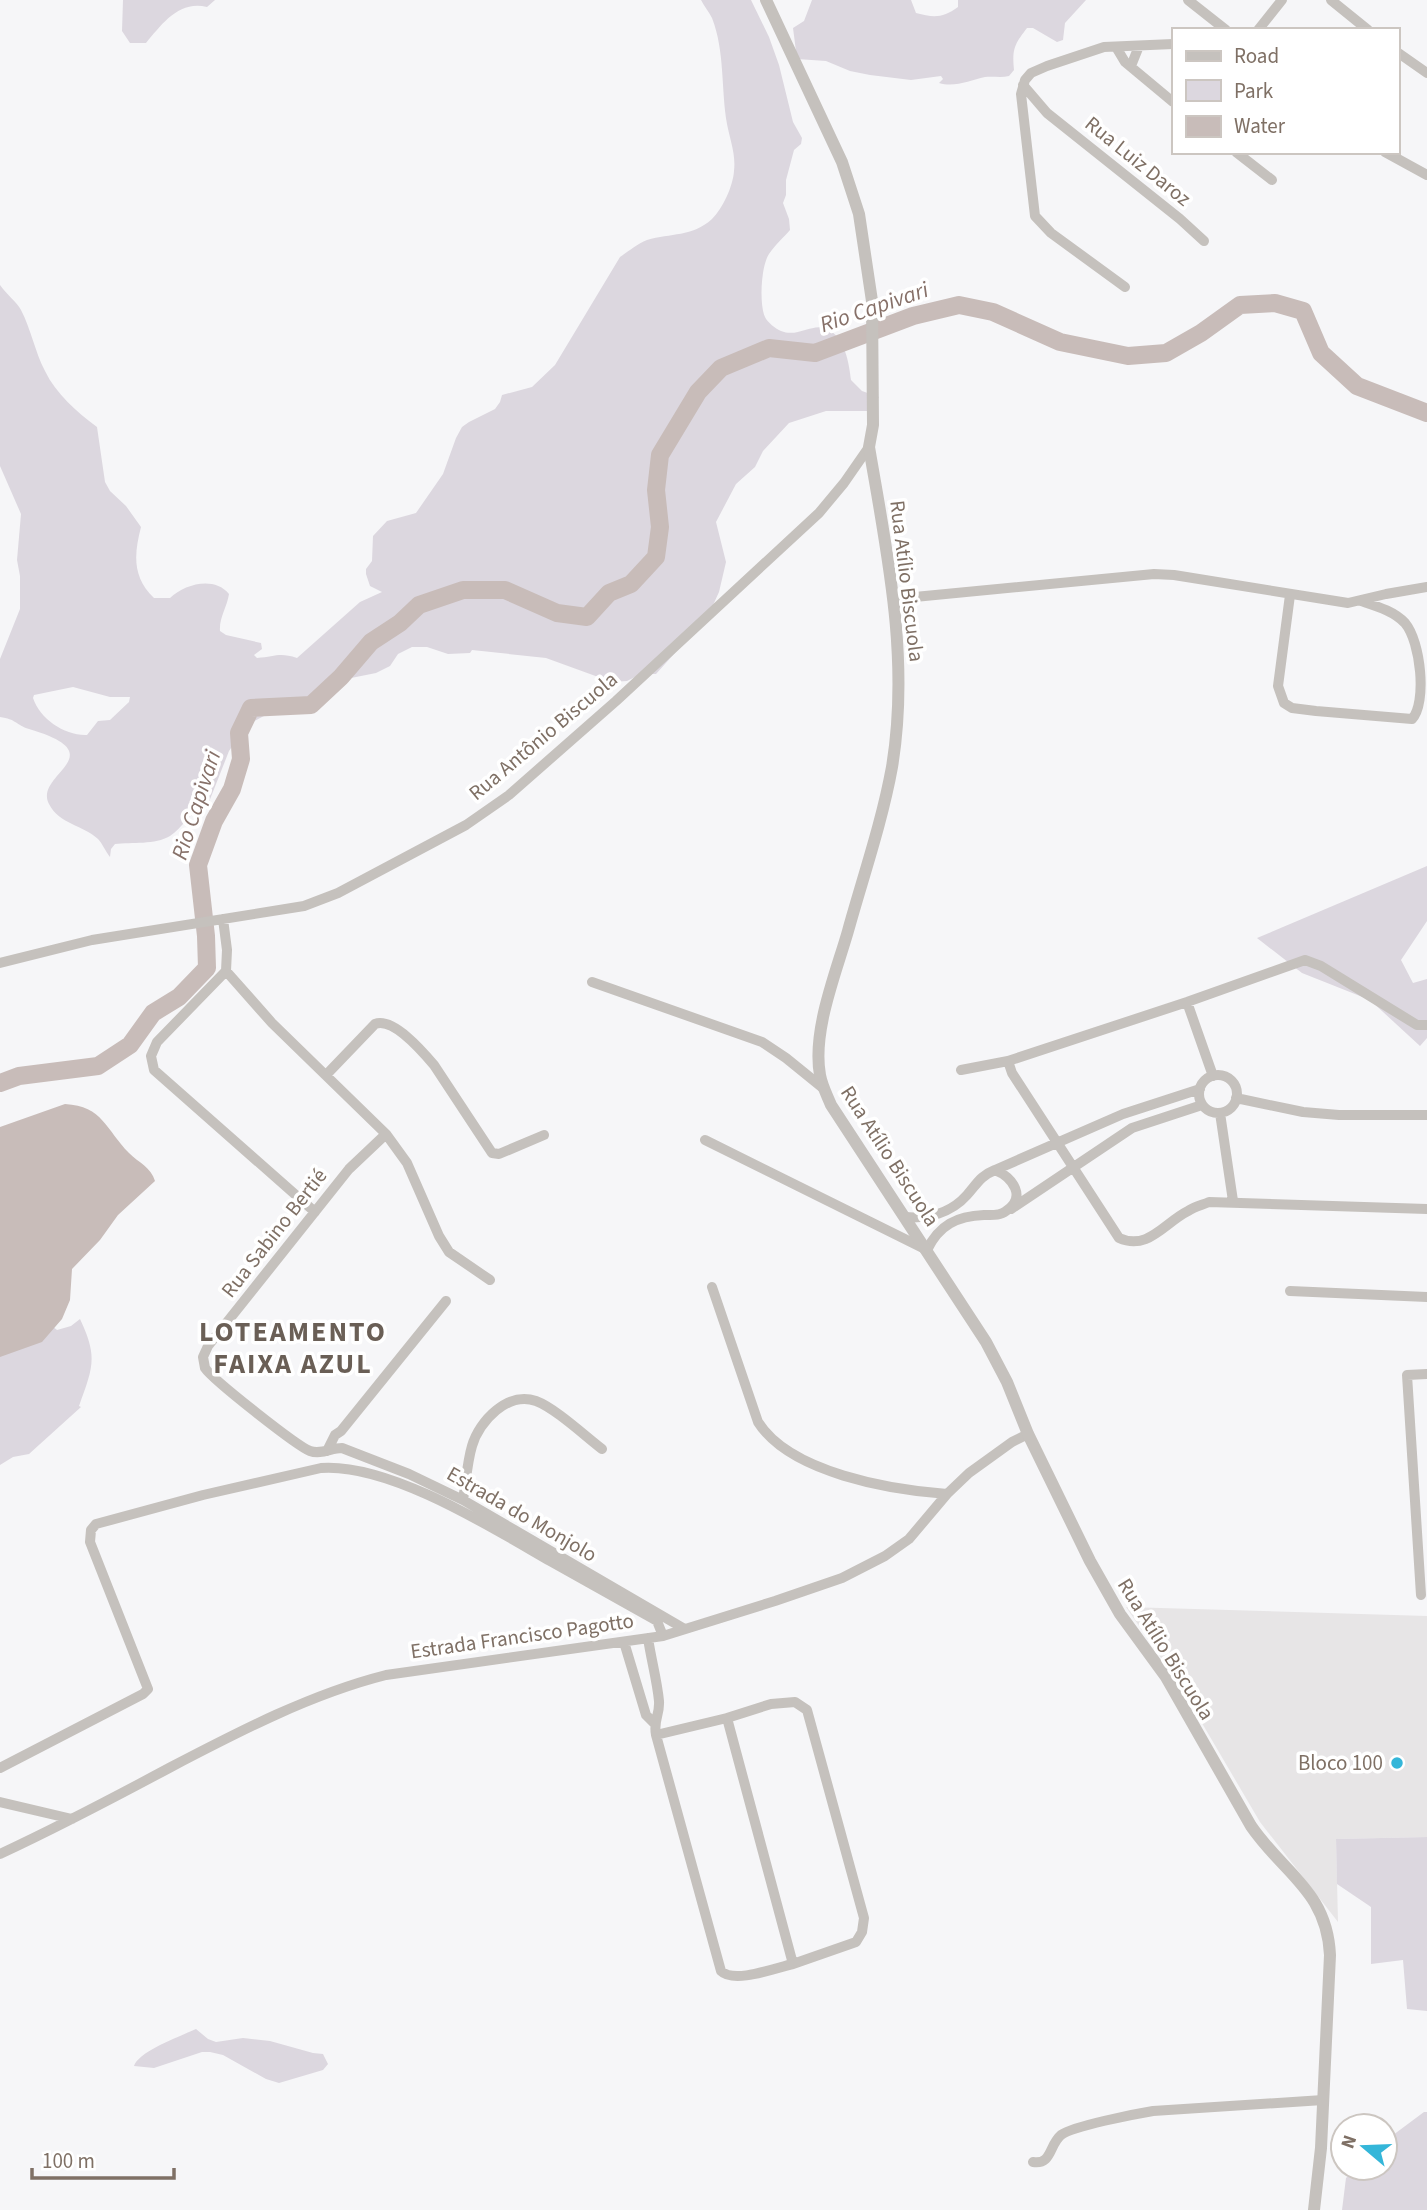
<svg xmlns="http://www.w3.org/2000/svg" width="1427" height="2210" viewBox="0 0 1427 2210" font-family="'Source Sans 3',sans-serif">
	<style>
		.built { fill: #e7e5e6 }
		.green { fill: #dcd7df; fill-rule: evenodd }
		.water { fill: #c8bcb9 }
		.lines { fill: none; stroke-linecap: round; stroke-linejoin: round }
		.river { stroke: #c8bcb9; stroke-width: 18 }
		.minor { stroke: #c5c1bd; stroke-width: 10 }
		.tertiary { stroke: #c5c1bd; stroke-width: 12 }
		.poi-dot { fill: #34b6d9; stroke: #fff; stroke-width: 2.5 }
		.labels { text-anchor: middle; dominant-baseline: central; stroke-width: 7; stroke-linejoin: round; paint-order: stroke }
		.street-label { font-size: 21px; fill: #7f7065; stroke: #fff }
		.poi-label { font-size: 21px; fill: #7f7065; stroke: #fff; text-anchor: end }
		.water-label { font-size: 23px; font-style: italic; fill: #877169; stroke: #fff }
		.district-label { font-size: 28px; font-weight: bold; letter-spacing: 2px; fill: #6a5f56; stroke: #fff }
	</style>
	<rect width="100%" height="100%" fill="#f6f6f8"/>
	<path class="built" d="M1126 1607 1427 1616V1837L1336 1839 1338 1922 1260 1822 1179 1684Z"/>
	<path class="green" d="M123 0H215L207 7C179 0 162 24 146 43H130L122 31Z
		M701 0H751L769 37 779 65 793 122 802 138 801 144 794 150 786 180V195L783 203 789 219 790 230C784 237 775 245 769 254 761 266 759 304 765 317 767 322 776 329 781 331 798 338 813 322 827 329 845 337 849 363 851 380L862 391 879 397 870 411H826L789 423 763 451 755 467 736 484 716 522 726 562 719 592 704 625 691 635 656 674H641L627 681 612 682 546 658 472 650 470 653 448 654 427 647H412L398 654 390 666 376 673 336 681C325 699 306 697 287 698L277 709 247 725 229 751 207 807 203 806C190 813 182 828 170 836 155 845 132 842 115 844L111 849 110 857C106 852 102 843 98 839 83 825 59 824 49 804 33 774 117 755 29 729 16 725 16 719 0 717V659L20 609V576L17 560 21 514 0 466V285C6 294 17 302 21 310 31 329 35 352 45 371 56 394 77 412 97 427L105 482 110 491 126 506 141 527C134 554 132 577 154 598H170C185 584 214 576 229 594 227 607 219 618 220 631L226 635 261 643 262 649 254 655 257 658C275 657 279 652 297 658L360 602 382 592 370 586 366 574V569L372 561 373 536 387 521 416 513 443 474 456 438 462 427 469 422 495 409 500 402 502 395 532 387 555 365 620 257C629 251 637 244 647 240 671 233 692 237 712 219 723 208 733 186 734 171 736 154 730 140 727 124 721 90 725 51 712 18 709 12 704 6 701 0ZM73 687 110 697H130L129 702 110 720 98 721 87 735C65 736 40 719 33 698L34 695Z
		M812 0H911L916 13C934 18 943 18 958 7V0H1086L1065 23 1063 40 1057 42 1033 28H1027C1014 45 1012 49 1014 70L1009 76C1001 78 993 76 985 77 970 80 955 88 939 83L943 79 941 76 911 80 870 75 850 71 826 61 797 59 793 28 804 21Z
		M1427 866V921L1401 960 1413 983 1427 979V1038L1420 1046 1370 1000 1302 973 1257 938Z
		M80 1319C98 1357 93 1367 79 1406L81 1407 29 1454 13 1457 0 1465V1342L47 1322 57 1330 71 1326Z
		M1427 1837V2011L1407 2009 1403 1960 1371 1964V1907L1337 1884 1336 1839Z
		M196 2029 208 2039 216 2042 243 2038 270 2041 313 2053 323 2054 328 2064 323 2070 279 2083 266 2079 223 2055 210 2052H202L154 2068 134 2066C139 2051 181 2036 196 2029Z
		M1424 2112H1427V2210H1342L1346 2178 1356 2168H1385V2141Z"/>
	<path class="water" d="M65 1104C103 1106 106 1130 129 1153 139 1163 151 1167 155 1181L118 1215 100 1240 72 1269 70 1300 62 1319 42 1342 0 1357V1127Z"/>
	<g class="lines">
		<path class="river" d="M0 1083 19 1076 98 1066 130 1045 153 1013 179 997 207 968 206 936 198 865 214 821 232 789 241 759 239 733 251 708 311 705 341 677 371 642 400 623 419 605 463 590H505L557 613 587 617 609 593 631 584 656 557 660 527 656 490 660 455 698 392 721 368 769 348 815 353 913 316 959 305 993 312 1060 342 1128 356 1166 353 1201 333 1240 305 1275 303 1303 311 1321 353 1357 386 1427 413"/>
		<path class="minor" d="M1188 0 1226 30
			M1331 0 1368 30
			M1258 30 1282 0
			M1116 47 1125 62 1173 102
			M1397 52 1427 73
			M1131 66 1139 46
			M1023 85 1047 113 1180 219 1204 241
			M1236 152 1272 180
			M1385 152 1427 175
			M1125 287 1051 233 1035 216 1021 94 1025 80 1031 73 1047 66 1104 47 1173 44
			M1290 595 1278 686 1284 703 1292 708 1316 711 1412 719C1427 703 1421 642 1405 623 1394 611 1376 606 1361 601
			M894 599 1154 574 1174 575 1348 603 1386 594 1427 587
			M223 919 227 950 226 971 272 1023 386 1134 407 1163 439 1236 449 1252 490 1280
			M0 963 92 940 304 906 338 893 466 825 509 795 616 701 819 513 844 483 869 447
			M226 971 157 1042 151 1056 154 1070 315 1212
			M592 982 762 1042 786 1058 823 1088
			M1187 1002 1213 1076
			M1008 1061 1187 1002 1305 960 1321 966 1417 1025H1427
			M961 1070 1008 1061 1012 1073 1119 1238C1148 1251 1164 1223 1188 1211 1194 1207 1202 1205 1209 1202L1427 1209
			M327 1074 375 1024C393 1017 423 1052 434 1065L492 1153 499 1154 544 1135
			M1199 1094a19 19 0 1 1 38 0a19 19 0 1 1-38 0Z
			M1236 1098 1303 1112 1339 1115H1427
			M1220 1113 1233 1201
			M386 1134 349 1169 208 1346 203 1357 205 1368C213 1380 297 1446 310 1451 321 1455 331 1448 342 1448L409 1474 463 1500 683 1628
			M705 1140 927 1250C939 1225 957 1216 984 1215 992 1215 1000 1216 1006 1211 1027 1198 1013 1177 995 1170 980 1176 977 1184 967 1195 951 1213 928 1219 905 1217
			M995 1170 1123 1114 1200 1089
			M1011 1209 1132 1128 1202 1105
			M712 1287 758 1422C790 1473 891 1490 947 1494
			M1290 1291 1427 1297
			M327 1451 335 1435 341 1431 446 1301
			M463 1500C466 1482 467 1463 472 1446 479 1421 508 1391 536 1401 555 1408 585 1436 602 1449
			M1421 1595 1407 1375 1427 1374
			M648 1638C651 1659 657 1680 659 1701 660 1715 653 1720 656 1735L721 1971C734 1984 775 1968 793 1964L727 1718 656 1735
			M624 1642 646 1715 654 1723
			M727 1718 771 1704 795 1702 807 1710 864 1918 862 1932 856 1942 793 1964
			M0 1768 143 1694 148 1689 90 1542 91 1530 96 1524 203 1495 321 1468C389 1463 491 1527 550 1561 586 1581 621 1601 657 1621L663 1636
			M0 1802 72 1819
			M0 1854C58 1827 115 1797 171 1767 240 1731 311 1694 386 1675L663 1636 775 1601 842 1578 885 1556 909 1539 947 1494 969 1473 1012 1442 1028 1434
			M1033 2162C1052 2165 1049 2145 1061 2135 1073 2126 1135 2114 1153 2111L1323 2100"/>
		<path class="tertiary" d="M766 0 842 162 859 214 872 301 873 425 869 447C887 553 910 659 892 767 882 822 863 877 848 931 836 973 812 1031 820 1075 822 1086 827 1095 831 1105L986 1342 1007 1382 1028 1434 1090 1561 1120 1614 1166 1677 1251 1826C1284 1874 1327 1891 1330 1955L1321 2148 1314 2210"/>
	</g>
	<circle class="poi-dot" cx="1397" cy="1763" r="7"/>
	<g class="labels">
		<g class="street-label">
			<text transform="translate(1138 161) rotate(39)">Rua Luiz Daroz</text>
			<text transform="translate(907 581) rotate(83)">Rua Atílio Biscuola</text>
			<text transform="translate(543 736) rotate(-40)">Rua Antônio Biscuola</text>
			<text transform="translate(890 1156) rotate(57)">Rua Atílio Biscuola</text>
			<text transform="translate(274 1233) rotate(-52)">Rua Sabino Bertié</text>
			<text transform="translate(522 1514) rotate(30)">Estrada do Monjolo</text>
			<text transform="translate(522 1636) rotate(-8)">Estrada Francisco Pagotto</text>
			<text transform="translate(1166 1649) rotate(58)">Rua Atílio Biscuola</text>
		</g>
		<g class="poi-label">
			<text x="1383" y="1763">Bloco 100</text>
		</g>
		<g class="water-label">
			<text transform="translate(874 307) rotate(-19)">Rio Capivari</text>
			<text transform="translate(196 805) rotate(-72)">Rio Capivari</text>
		</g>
		<g class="district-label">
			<text x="293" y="1332">LOTEAMENTO<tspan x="293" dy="32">FAIXA AZUL</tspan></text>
		</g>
	</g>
	<rect x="1172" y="28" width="228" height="126" fill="#ffffff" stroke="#ccc6c1" stroke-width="2"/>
	<rect x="1186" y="51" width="35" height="10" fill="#c5c1bd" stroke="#ccc6c1" stroke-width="2"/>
	<text x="1234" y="63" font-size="21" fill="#7f7065">Road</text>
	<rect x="1186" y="80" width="35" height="21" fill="#dcd7df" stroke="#ccc6c1" stroke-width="2"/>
	<text x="1234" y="98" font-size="21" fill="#7f7065">Park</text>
	<rect x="1186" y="116" width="35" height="21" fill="#c8bcb9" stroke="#ccc6c1" stroke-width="2"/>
	<text x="1234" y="133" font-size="21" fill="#7f7065">Water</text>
	<g transform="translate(1364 2147) rotate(289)"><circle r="33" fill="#ffffff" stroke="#ccc6c1" stroke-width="2"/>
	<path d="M0-5L12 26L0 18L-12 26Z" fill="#34b6d9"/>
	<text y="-10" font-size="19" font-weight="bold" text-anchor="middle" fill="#7f7065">N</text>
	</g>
	<path d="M32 2168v10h142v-10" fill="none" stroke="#7f7065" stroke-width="3.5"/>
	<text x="42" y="2168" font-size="21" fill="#7f7065" stroke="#ffffff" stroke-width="5" paint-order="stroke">100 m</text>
</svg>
